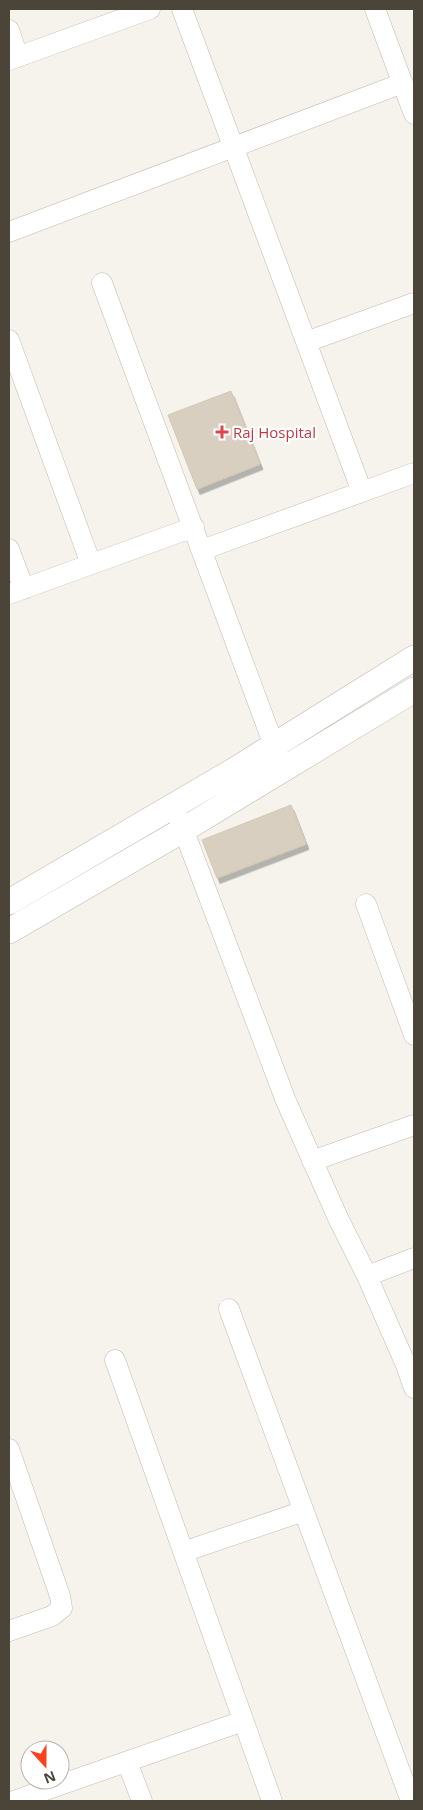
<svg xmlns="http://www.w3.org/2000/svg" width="423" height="1810" viewBox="0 0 423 1810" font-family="'Open Sans',sans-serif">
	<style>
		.building { fill: #d8cfc1; stroke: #d3c7b4; filter: url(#shadow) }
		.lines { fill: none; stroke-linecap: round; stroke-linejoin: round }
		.minor-casing { stroke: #c2bbae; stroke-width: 21 }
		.tertiary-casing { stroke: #c2bbae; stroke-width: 26 }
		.minor { stroke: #fff; stroke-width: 20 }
		.tertiary { stroke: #fff; stroke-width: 25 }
		.health-dot { fill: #e0444e; stroke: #fff; stroke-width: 2 }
		.labels { text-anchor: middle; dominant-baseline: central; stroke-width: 4.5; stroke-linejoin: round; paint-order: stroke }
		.health-label { font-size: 15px; fill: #be3a42; stroke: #fff; text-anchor: start }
	</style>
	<defs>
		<filter id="shadow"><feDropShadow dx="3" dy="5.5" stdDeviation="0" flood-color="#0004"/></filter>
	</defs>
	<rect width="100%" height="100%" fill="#f6f3ec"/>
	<path class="building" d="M231 391 260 464 197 489 168 415Z
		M291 805 306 844 217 878 202 840Z"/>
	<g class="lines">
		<g class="minor-casing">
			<path id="minor" d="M182 9 362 492
				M375 9 414 114
				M9 30 18 57
				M9 60 150 9
				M9 232 403 83
				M102 283 279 759
				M9 340 91 564
				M306 342 414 303
				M9 549 24 589
				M202 550 414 473
				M9 594 194 527
				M179 818 286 1101 338 1218 367 1276 406 1365 414 1388
				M366 904 414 1035
				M312 1161 414 1125
				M367 1276 414 1258
				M229 1309 411 1801
				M115 1360 272 1801
				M9 1449 60 1596 62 1608 52 1616 9 1631
				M183 1552 304 1511
				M127 1762 142 1801
				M14 1801 243 1721"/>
		</g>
		<g class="tertiary-casing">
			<path id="tertiary" d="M9 902 233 771 414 658
				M9 931 183 830 414 690"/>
		</g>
		<use href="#minor" class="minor"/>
		<use href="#tertiary" class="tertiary"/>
	</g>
	<path class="health-dot" d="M219.5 424.5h5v5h5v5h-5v5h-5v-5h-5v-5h5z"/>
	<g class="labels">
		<g class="health-label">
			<text x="233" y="432">Raj Hospital</text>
		</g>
	</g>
	<rect width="423" height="1810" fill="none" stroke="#4b4439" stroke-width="20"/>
	<g transform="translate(45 1765) rotate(159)"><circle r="24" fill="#ffffff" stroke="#b7b4b0"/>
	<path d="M0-4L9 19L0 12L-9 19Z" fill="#fc3f1d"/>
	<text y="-8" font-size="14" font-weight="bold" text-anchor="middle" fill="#4b4439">N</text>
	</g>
</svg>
